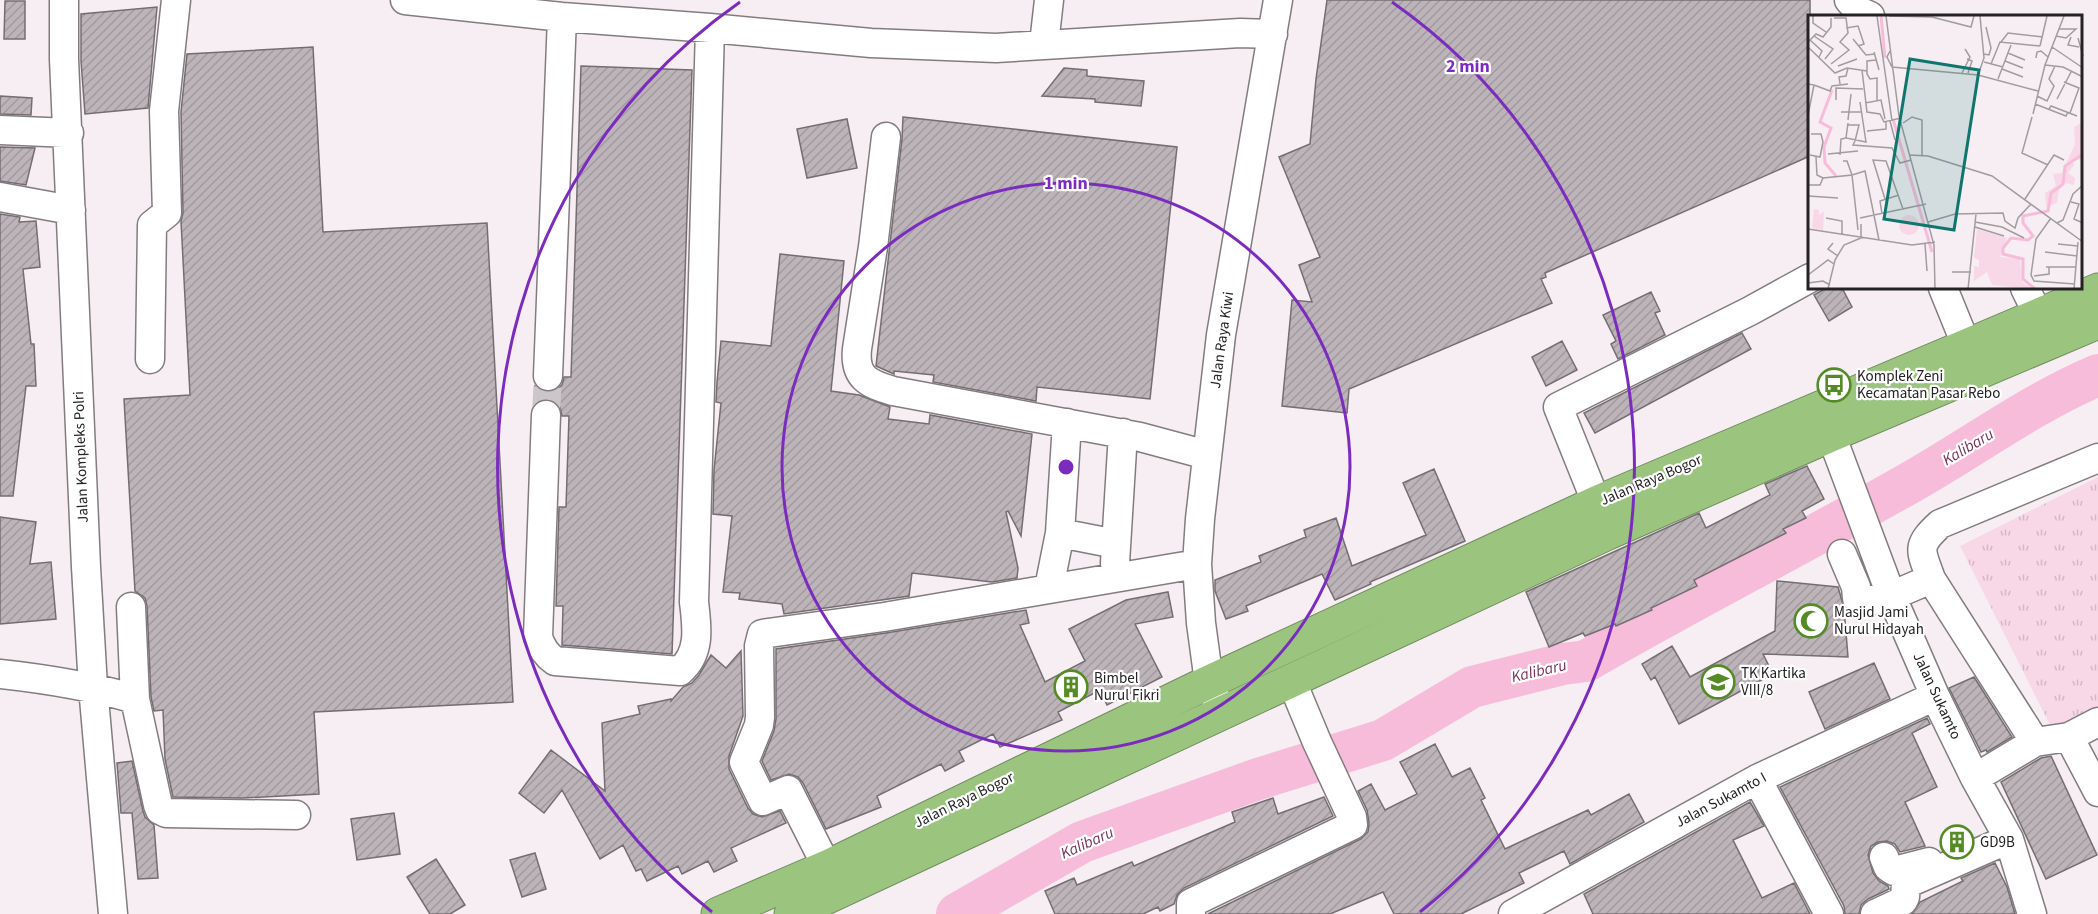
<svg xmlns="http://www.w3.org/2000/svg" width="2098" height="914" viewBox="0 0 2098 914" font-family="'Source Sans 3',sans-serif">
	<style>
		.grass { fill: url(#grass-tufts) }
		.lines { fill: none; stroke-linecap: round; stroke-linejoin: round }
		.river { stroke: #f8bcdb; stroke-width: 42 }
		.building { fill: url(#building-hatch); stroke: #746d71; stroke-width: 1.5 }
		.minor-tunnel { stroke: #ccc5c9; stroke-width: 28; stroke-dasharray: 28 14; stroke-linecap: butt }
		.minor-casing { stroke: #837c7f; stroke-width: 31 }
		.highway-casing { stroke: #718c5f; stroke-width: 35 }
		.minor { stroke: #fff; stroke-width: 28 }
		.highway { stroke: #9bc57f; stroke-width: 33 }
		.ring { fill: none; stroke: #7b2cbf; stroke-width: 3 }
		.labels { text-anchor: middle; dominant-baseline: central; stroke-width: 4.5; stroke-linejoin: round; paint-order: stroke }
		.street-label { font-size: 15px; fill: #242223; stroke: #fff }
		.poi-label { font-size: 15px; fill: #242223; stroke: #fff; text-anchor: start }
		.water-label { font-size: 16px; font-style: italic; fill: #78335b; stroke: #fff }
		.inset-river { fill: none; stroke: #f8bcdb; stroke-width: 3 }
		.inset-road { fill: none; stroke: #a29c9f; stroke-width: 1.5 }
		.view { fill: #0f766e; fill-opacity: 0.15; stroke: #0f766e; stroke-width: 3 }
		.inset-edge { fill: none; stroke: #242223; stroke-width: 3 }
		.centre { fill: #7b2cbf; stroke: #fff; stroke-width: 3 }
		.ring-label { font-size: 18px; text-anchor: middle; font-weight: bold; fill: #7b2cbf; stroke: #fff; stroke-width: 4.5; stroke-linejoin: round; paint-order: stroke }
	</style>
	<defs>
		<pattern id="grass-tufts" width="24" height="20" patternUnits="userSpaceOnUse" patternTransform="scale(1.5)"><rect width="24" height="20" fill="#f8d7e7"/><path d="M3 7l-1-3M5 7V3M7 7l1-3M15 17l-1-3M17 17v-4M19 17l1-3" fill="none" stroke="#d4b8c6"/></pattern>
		<pattern id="building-hatch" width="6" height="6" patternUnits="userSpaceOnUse" patternTransform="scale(1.5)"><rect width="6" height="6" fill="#bcb4b8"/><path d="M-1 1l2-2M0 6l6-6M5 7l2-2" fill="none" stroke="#a19a9e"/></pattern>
	</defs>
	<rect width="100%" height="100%" fill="#f6eef2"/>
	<path class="grass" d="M2098 477V716L2056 737 1960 546Z"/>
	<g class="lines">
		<path class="river" d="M957 914 1082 842 1258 779 1383 740 1472 687 1563 664 1586 661C1689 601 1794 548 1897 490 1965 453 2027 405 2098 375"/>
	</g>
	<path class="building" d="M1327 0H1810V156L1545 273 1546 277 1541 279 1552 303 1349 389 1347 413 1282 406 1292 300 1312 302 1299 265 1320 257 1279 157 1310 144 1316 79Z
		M5 1H25V39H4Z
		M157 7 148 108 85 114 81 61V14Z
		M313 47 323 232 487 223 513 702 314 712 319 794 242 798 173 797 165 759 163 710 154 711 151 697 147 606 145 598 135 591 124 399 190 395 181 221 183 213 181 112 187 54Z
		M581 66 692 70 672 654 562 645 563 606H556L559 507H566L569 416H562L560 407 554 401 546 399 535 404V386L540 390 547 392 555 391 562 385 564 377H571Z
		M1064 68 1087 70V76L1144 81 1141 106 1095 102V99L1042 96Z
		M0 96 32 98 31 115 0 114Z
		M903 117 1177 147 1150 399 1037 387 1036 401 933 382 934 375 894 371V374L876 366 902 139Z
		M847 119 857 168 807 178 797 129Z
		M0 147 35 148 26 185 0 181Z
		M0 214 20 217 19 222 36 221 40 267 23 269 31 344H34L36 386H26L13 496H0Z
		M780 254 844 261 831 391 859 395 890 407 888 419 929 424 930 415 1032 434 1021 536 1008 511 1006 512 1018 568 1017 578 992 582 912 573 909 596 784 614 782 604 739 599 740 593 723 592 732 516 713 514 714 470 721 403 716 402 717 382 721 341 771 346Z
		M1826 288H1842L1852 307 1829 321 1814 295Z
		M1651 292 1660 311 1655 313 1665 335 1618 359 1611 344 1616 341 1603 315Z
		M1742 333 1751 349 1595 433 1584 413Z
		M1562 341 1577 370 1546 386 1532 357Z
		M1807 466 1824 499 1802 511 1806 518 1783 529 1786 533 1694 580 1697 586 1651 608 1652 610 1616 626 1615 624 1585 636 1583 633 1549 647 1526 592 1699 513 1706 528 1770 495 1765 484Z
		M1434 469 1465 541 1370 582 1371 584 1335 600 1322 574 1246 606 1248 611 1226 619 1215 591V580L1261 562 1259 556 1306 537 1304 530 1336 518 1352 566 1426 535 1403 483Z
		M0 517 36 522 30 564 51 562 56 619 0 624Z
		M1777 581 1838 587 1844 608 1848 657 1763 654 1773 674 1679 724 1655 677 1651 680 1642 664 1672 646 1690 677 1775 631Z
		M1168 592 1173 617 1135 624 1162 677 1107 705 1100 690 1058 712 1062 720 1000 747 993 734 959 751 964 761 945 771 941 764 877 796 881 807 826 829 803 783 798 777 789 774 771 780 762 761 774 731 776 719V649L886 633 1026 610 1029 623 1020 625 1045 682 1085 661 1069 629 1126 600Z
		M741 651 743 716 729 756V769L748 808 753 814 762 817 780 811 786 823 731 848 737 861 714 872 708 861 682 874 678 866 647 881 641 869 636 871 623 845 600 859 562 790 544 813 519 793 551 750 605 791 602 723 640 714 638 706 671 699V701L683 687 692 683 699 675 711 655 726 668Z
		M1874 663 1890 699 1825 729 1809 692Z
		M1974 677 2012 737 1987 752 1986 750 1981 752 1949 688Z
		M1927 718 1930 724 1912 733 1937 787 1905 802 1925 846 1900 852 1895 844 1887 841 1878 842 1871 846 1868 855 1873 873 1879 881 1888 886 1889 889 1868 899 1861 905 1859 914H1845L1844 906 1780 787Z
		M1435 744 1452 777 1470 768 1485 798 1481 800 1505 849 1588 810 1591 815 1629 794 1644 822 1570 864 1564 851 1519 873 1524 883 1461 914H1394L1383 892 1330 914H1208L1361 839 1368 832 1369 823 1367 810 1358 791 1371 784 1385 810 1417 794 1400 762Z
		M2051 756 2097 855 2046 879 2001 782 2041 758Z
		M132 761 143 811 145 817 154 825 158 878 138 879 132 813H121L117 763Z
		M1324 797 1333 816 1184 888 1177 895 1174 904 1160 911 1158 907 1143 914H1055L1045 891 1074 878 1077 885 1132 862 1134 866 1235 822 1232 812 1273 798 1278 814Z
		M1750 802 1764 826 1733 840 1762 898 1794 883 1810 914H1593L1584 894Z
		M394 813 400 854 357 860 351 819Z
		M1963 831 1967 839 1948 847 1945 838Z
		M535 853 546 889 522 897 510 860Z
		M436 859 465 905 450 914H430L407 877Z
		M1995 863 2007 887 2015 914H1912L1920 902 1963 881 1961 878Z"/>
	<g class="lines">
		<path class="minor-tunnel" d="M546 415 548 376"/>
		<g class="minor-casing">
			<path id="minor" d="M64 0V59L86 567 93 687 113 914
				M405 0 562 17 710 28 871 43 996 48 1240 33 1273 34
				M1849 0 1859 11 1870 16
				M1044 44 1049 0
				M0 130 69 133
				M886 137 873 247 857 349C854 378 869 384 893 391L1140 437 1207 455
				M0 197 71 210
				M1943 288 1967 347
				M2025 288 2048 335
				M150 359 152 225 167 213 164 111 176 0
				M548 376 562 17
				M546 415 538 637C541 647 546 655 555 661L680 671C701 653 697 627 694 602L710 28
				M1824 416 1891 595 1935 696 1975 778 2009 839 2032 914
				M1067 423 1060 533 1116 544
				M1605 524 1558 407 1750 311 1810 278
				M1842 554 1856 587 1857 598 1860 601 1884 599 1931 579 2035 742
				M1115 563 1123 433
				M1931 579C1921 550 1915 547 1940 524L2098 458
				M1049 588 1060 533
				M131 607 135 699
				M0 674C46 679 90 686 135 699L158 805 160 810 166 813 296 815
				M1217 701 1209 682 1201 623 1197 564 1200 519 1221 335 1278 0
				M2069 737 2098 792
				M1975 778 2035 742 2069 737 2098 722
				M1757 779 1829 914
				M1884 857 1888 867 1894 871 1929 862
				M827 867 788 790 763 801 744 762 759 725 760 717 759 646 762 634 884 617 1197 564
				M1191 914V903L1353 825 1352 817 1317 742 1292 682
				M1513 914 1757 779 1935 696
				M1875 914 1903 901 1905 897 1906 884 2009 839"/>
		</g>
		<g class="highway-casing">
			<path id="highway" d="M718 914 827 867 1209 682 1596 503 2098 290
				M791 914 1608 533 1831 435 2098 322"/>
		</g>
		<use href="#minor" class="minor"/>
		<use href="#highway" class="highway"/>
	</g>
	<g class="ring">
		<circle cx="1066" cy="467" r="284"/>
		<path d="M712 912A568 568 0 0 1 740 2M1392 2A568 568 0 0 1 1420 912"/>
	</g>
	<defs>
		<g id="bus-ring" transform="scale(1.725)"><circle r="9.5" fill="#fff" stroke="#548b25" stroke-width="1.5"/><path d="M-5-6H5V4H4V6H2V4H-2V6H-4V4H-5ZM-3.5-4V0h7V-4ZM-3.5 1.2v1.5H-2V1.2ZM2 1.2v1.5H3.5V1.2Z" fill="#548b25"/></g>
		<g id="mosque-ring" transform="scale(1.725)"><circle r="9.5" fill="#fff" stroke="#548b25" stroke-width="1.5"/><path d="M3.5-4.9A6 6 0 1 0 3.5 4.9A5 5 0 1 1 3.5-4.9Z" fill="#548b25"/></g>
		<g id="school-ring" transform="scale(1.725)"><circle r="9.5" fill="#fff" stroke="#548b25" stroke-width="1.5"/><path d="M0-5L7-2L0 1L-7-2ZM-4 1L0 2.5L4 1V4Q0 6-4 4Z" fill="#548b25"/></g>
		<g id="building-ring" transform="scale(1.725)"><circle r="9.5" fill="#fff" stroke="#548b25" stroke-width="1.5"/><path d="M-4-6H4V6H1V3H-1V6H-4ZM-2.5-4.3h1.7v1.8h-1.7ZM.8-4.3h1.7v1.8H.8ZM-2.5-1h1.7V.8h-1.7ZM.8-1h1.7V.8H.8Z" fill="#548b25"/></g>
	</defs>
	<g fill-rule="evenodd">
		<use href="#bus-ring" x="1834" y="385"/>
		<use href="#mosque-ring" x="1811" y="621"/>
		<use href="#school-ring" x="1718" y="682"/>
		<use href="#building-ring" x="1071" y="687"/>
		<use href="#building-ring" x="1957" y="842"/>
	</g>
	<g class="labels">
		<g class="street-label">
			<text transform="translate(1222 340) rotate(-82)">Jalan Raya Kiwi</text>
			<text transform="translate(81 457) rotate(-92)">Jalan Kompleks Polri</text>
			<text transform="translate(1651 480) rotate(-23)">Jalan Raya Bogor</text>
			<text transform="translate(1937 696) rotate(65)">Jalan Sukamto</text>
			<text transform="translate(964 800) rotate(-26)">Jalan Raya Bogor</text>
			<text transform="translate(1721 800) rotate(-28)">Jalan Sukamto I</text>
		</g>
		<g class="poi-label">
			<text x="1857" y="376">Komplek Zeni<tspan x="1857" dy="17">Kecamatan Pasar Rebo</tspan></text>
			<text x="1834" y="612">Masjid Jami<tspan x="1834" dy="17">Nurul Hidayah</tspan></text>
			<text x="1741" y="673">TK Kartika<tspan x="1741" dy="17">VIII/8</tspan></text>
			<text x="1094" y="678">Bimbel<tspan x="1094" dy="17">Nurul Fikri</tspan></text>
			<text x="1980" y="842">GD9B</text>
		</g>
		<g class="water-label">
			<text transform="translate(1968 447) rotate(-31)">Kalibaru</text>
			<text transform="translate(1539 671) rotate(-13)">Kalibaru</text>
			<text transform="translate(1087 843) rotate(-24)">Kalibaru</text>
		</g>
	</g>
	<g transform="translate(1808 15)">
		<rect width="274" height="274" fill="#f6eef2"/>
		<path d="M274 107V144L264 146 266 150 260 158 267 163 266 170 258 168 251 175 249 188 238 192 237 178 248 171 245 159 254 158 267 129 266 112ZM6 194 11 195V200L16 196 15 215 4 213ZM91 210a10 10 0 1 1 20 0a10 10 0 1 1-20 0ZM169 214 199 223 192 242 212 244 214 267 224 274 184 270 179 257 166 266V251L171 252V245L166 243Z" fill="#f8d7e7"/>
		<path class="inset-river" d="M73 1 77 43M24 75 12 107 23 113 16 132 17 148 28 161M85 104 124 237M227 274 215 264V244L195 239V233L203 223 220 225 225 221 215 208V201L240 196 243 178 255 169 257 151 275 139"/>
		<path class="inset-road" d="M5 1V8L18 17M69 1 84 106M78 1 91 101 126 230 127 274M81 1 124 2 163 12 166 1M38 13 50 11 56 29 50 31M6 21 25 34 17 44M248 21 258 23 268 14H251M263 22 260 30 271 32M270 23 275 41M45 24 58 40 67 39M2 25 14 36 11 42M0 27 8 19 15 22 23 12V3M193 27 200 18 235 22M232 31 239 1M0 32 27 58 39 53 59 56M244 32 275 53M82 36 79 42 84 52 170 60 230 76M66 37 71 55M200 38 217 45M176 39 181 40 183 33 178 12M228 43 229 37 233 36 240 42M159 44 164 46 160 58M68 45 59 46V59L62 64 69 63V86M197 46 215 53M176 47 195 52M23 49 41 35 32 27 40 18 38 3H26M183 49 192 27 232 31M237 50 255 52 275 62M30 51 49 44M194 54 215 62M54 55 59 97 72 99 76 107 93 103M154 58 162 42 157 34M170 60 176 43 172 1M190 64 203 30M256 67 271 73 262 98M0 69 6 70 0 100M32 69 31 62 38 61 40 53M6 70 22 76 24 71 40 69M229 81 239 86 246 71 241 64 247 51M249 84 263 57M28 85V73L55 74M57 88 73 85 77 104M227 89 258 101 260 97M241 94 243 91 269 101M33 97H54M225 99 237 50 256 1M224 102 214 138 240 150M40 105 43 79M82 106 87 125M40 108 38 123 58 127 52 87M95 108 104 102 114 105V140M39 110H51L47 126M59 116 78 114V107M47 126 45 130 84 133 92 148 103 145M20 139 50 136M2 140 12 142 15 127 13 119H3M32 140 33 124 38 123M102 140 120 141 184 161 275 227M8 142 9 160 15 163M0 170H12L15 163 44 160 39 146H35M0 181 30 183M77 184 65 145 78 146 95 194M217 184 246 140 256 145M263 187 271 189 266 204 275 208M74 199 72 186 91 180M18 203 34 206V219M52 203 118 189M243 203 228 224 223 260 226 266 267 269M120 207 147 199 195 198 197 206 207 213 210 203 223 189M167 207 194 212 216 223M249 208 255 205 265 179 275 170M167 212 196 221M0 214 104 230 127 227M50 215 44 160 57 156 71 225M25 228 20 234 30 241M117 229 119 256M250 229 270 231M237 237 269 241M238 252H268M144 257H163M0 260 20 245 26 249M226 261 241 259V252M0 268 15 266 22 270M20 274 27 245 36 230 53 223V209M160 274 168 199M266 274 270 227"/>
		<path class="view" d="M102 44 171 55 146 215 76 204Z"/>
		<rect width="274" height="274" class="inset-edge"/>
	</g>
	<circle cx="1066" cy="467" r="9" class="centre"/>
	<g class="ring-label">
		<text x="1468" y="72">2 min</text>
		<text x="1066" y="189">1 min</text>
	</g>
</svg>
